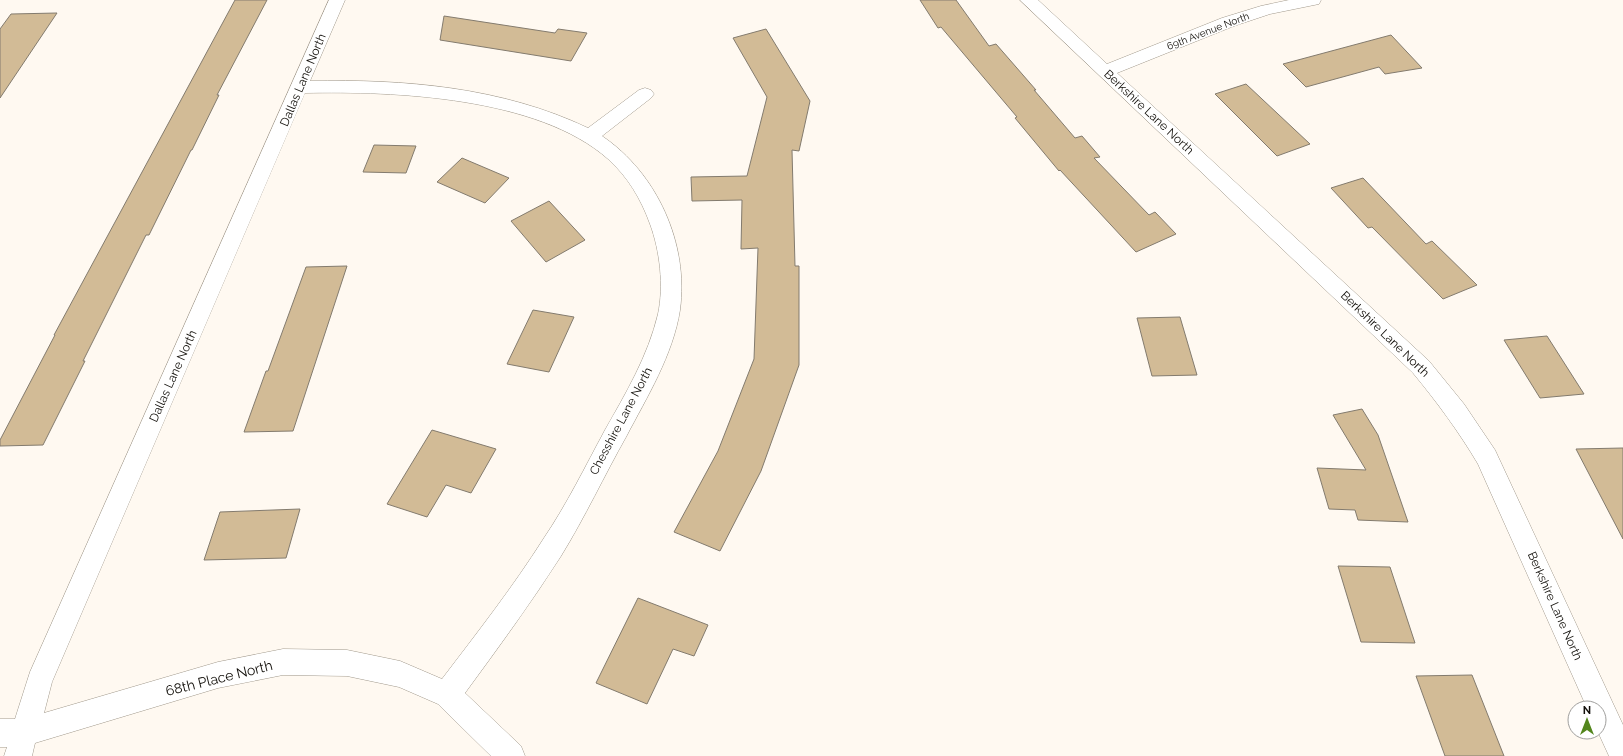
<svg xmlns="http://www.w3.org/2000/svg" width="1623" height="756" viewBox="0 0 1623 756" font-family="Raleway,sans-serif">
	<style>
		.building { fill: #d2bb96; stroke: #837b6e }
		.lines { fill: none; stroke-linecap: round; stroke-linejoin: round }
		.minor-casing { stroke: #a1998c; stroke-width: 1 }
		.minor { fill: #fff; fill-rule: evenodd }
		.labels { text-anchor: middle; dominant-baseline: central; stroke-width: 3; stroke-linejoin: round; paint-order: stroke }
		.far-street-label { font-size: 10px; fill: #120f0a; stroke: #fff }
		.street-label { font-size: 12px; fill: #120f0a; stroke: #fff }
		.near-street-label { font-size: 14px; fill: #120f0a; stroke: #fff }
	</style>
	<rect width="100%" height="100%" fill="#fff9f1"/>
	<path class="building" d="M235 0H267L217 95H219L192 150H191L149 235H146L83 361H85L43 445 0 446V440L55 335H54Z
		M920 0H956L989 46 996 44 1036 90H1034L1075 138 1082 136 1100 157 1094 158 1149 215 1155 212 1176 234 1136 252 1060 170 1059 171 1015 118 1017 117 941 27 938 28Z
		M57 13 0 98V29L11 14Z
		M444 16 555 33 558 29 587 33 571 61 440 40Z
		M766 29 810 101 799 151 792 150 795 266H799V365L761 471 720 551 674 532 718 451 754 359 758 248 741 249 742 200 692 201 691 177 747 176 767 97 733 38Z
		M1391 35 1422 68 1385 74 1379 67 1306 87 1283 64Z
		M1246 84 1310 144 1277 156 1215 94Z
		M374 145 416 146 406 173 363 172Z
		M462 158 509 178 485 203 437 182Z
		M1363 178 1426 244 1432 241 1477 285 1443 299 1372 227 1368 228 1331 188Z
		M549 201 585 240 546 262 511 221Z
		M347 266 293 431 244 432 266 371H268L306 267Z
		M533 310 574 317 549 372 507 364Z
		M1180 317 1197 375 1152 376 1137 318Z
		M1547 336 1584 394 1540 398 1504 340Z
		M1362 409 1378 435 1408 522 1358 520 1355 510 1329 509 1317 468 1366 470 1333 415Z
		M432 430 496 449 471 493 446 485 427 517 387 504Z
		M1623 448V539L1576 449Z
		M300 509 286 558 204 560 220 512Z
		M1338 566 1390 567 1415 643 1361 642Z
		M638 598 708 625 694 656 673 649 647 704 596 683Z
		M1472 675 1504 756H1445L1416 676Z"/>
	<g class="lines">
		<g class="minor-casing">
			<path id="minor" d="M329 0H345L310 81C404 79 502 87 588 128L639 90 645 88 651 90 654 94 651 98 602 136C657 173 689 244 680 310 673 355 647 397 626 437 604 476 585 517 561 556 531 603 498 648 465 693L521 746 525 756H491L438 704 399 687 347 676 283 675 218 688 35 743 32 756H4L7 747H0V719H15L30 672ZM305 93C395 91 538 97 608 159 628 177 641 199 650 224 660 251 664 286 658 314 648 356 626 393 605 430 585 467 567 504 544 538 513 587 477 633 442 679L400 661 347 650 283 649 218 662 44 713 52 682Z
				M1020 0H1038L1107 64 1222 18 1261 6 1289 0H1321L1319 4 1270 14 1234 26 1117 73 1429 361 1464 404 1495 450 1623 725V756H1609L1598 732 1599 708H1587L1478 464C1459 432 1437 402 1413 373Z"/>
		</g>
		<use href="#minor" class="minor"/>
	</g>
	<g class="labels">
		<g class="far-street-label">
			<text transform="translate(1208 31) rotate(-21)">69th Avenue North</text>
		</g>
		<g class="street-label">
			<text transform="translate(303 80) rotate(-67)">Dallas Lane North</text>
			<text transform="translate(1149 112) rotate(43)">Berkshire Lane North</text>
			<text transform="translate(1385 334) rotate(44)">Berkshire Lane North</text>
			<text transform="translate(173 376) rotate(-66)">Dallas Lane North</text>
			<text transform="translate(621 421) rotate(-62)">Chesshire Lane North</text>
			<text transform="translate(1555 606) rotate(66)">Berkshire Lane North</text>
		</g>
		<g class="near-street-label">
			<text transform="translate(219 678) rotate(-14)">68th Place North</text>
		</g>
	</g>
	<g transform="translate(1587 720)"><circle r="19" fill="#ffffff" stroke="#a09f9d"/>
	<path d="M0-3L7 15L0 10L-7 15Z" fill="#53861c"/>
	<text y="-6" font-size="11" font-weight="bold" text-anchor="middle" fill="#120f0a">N</text>
	</g>
</svg>
